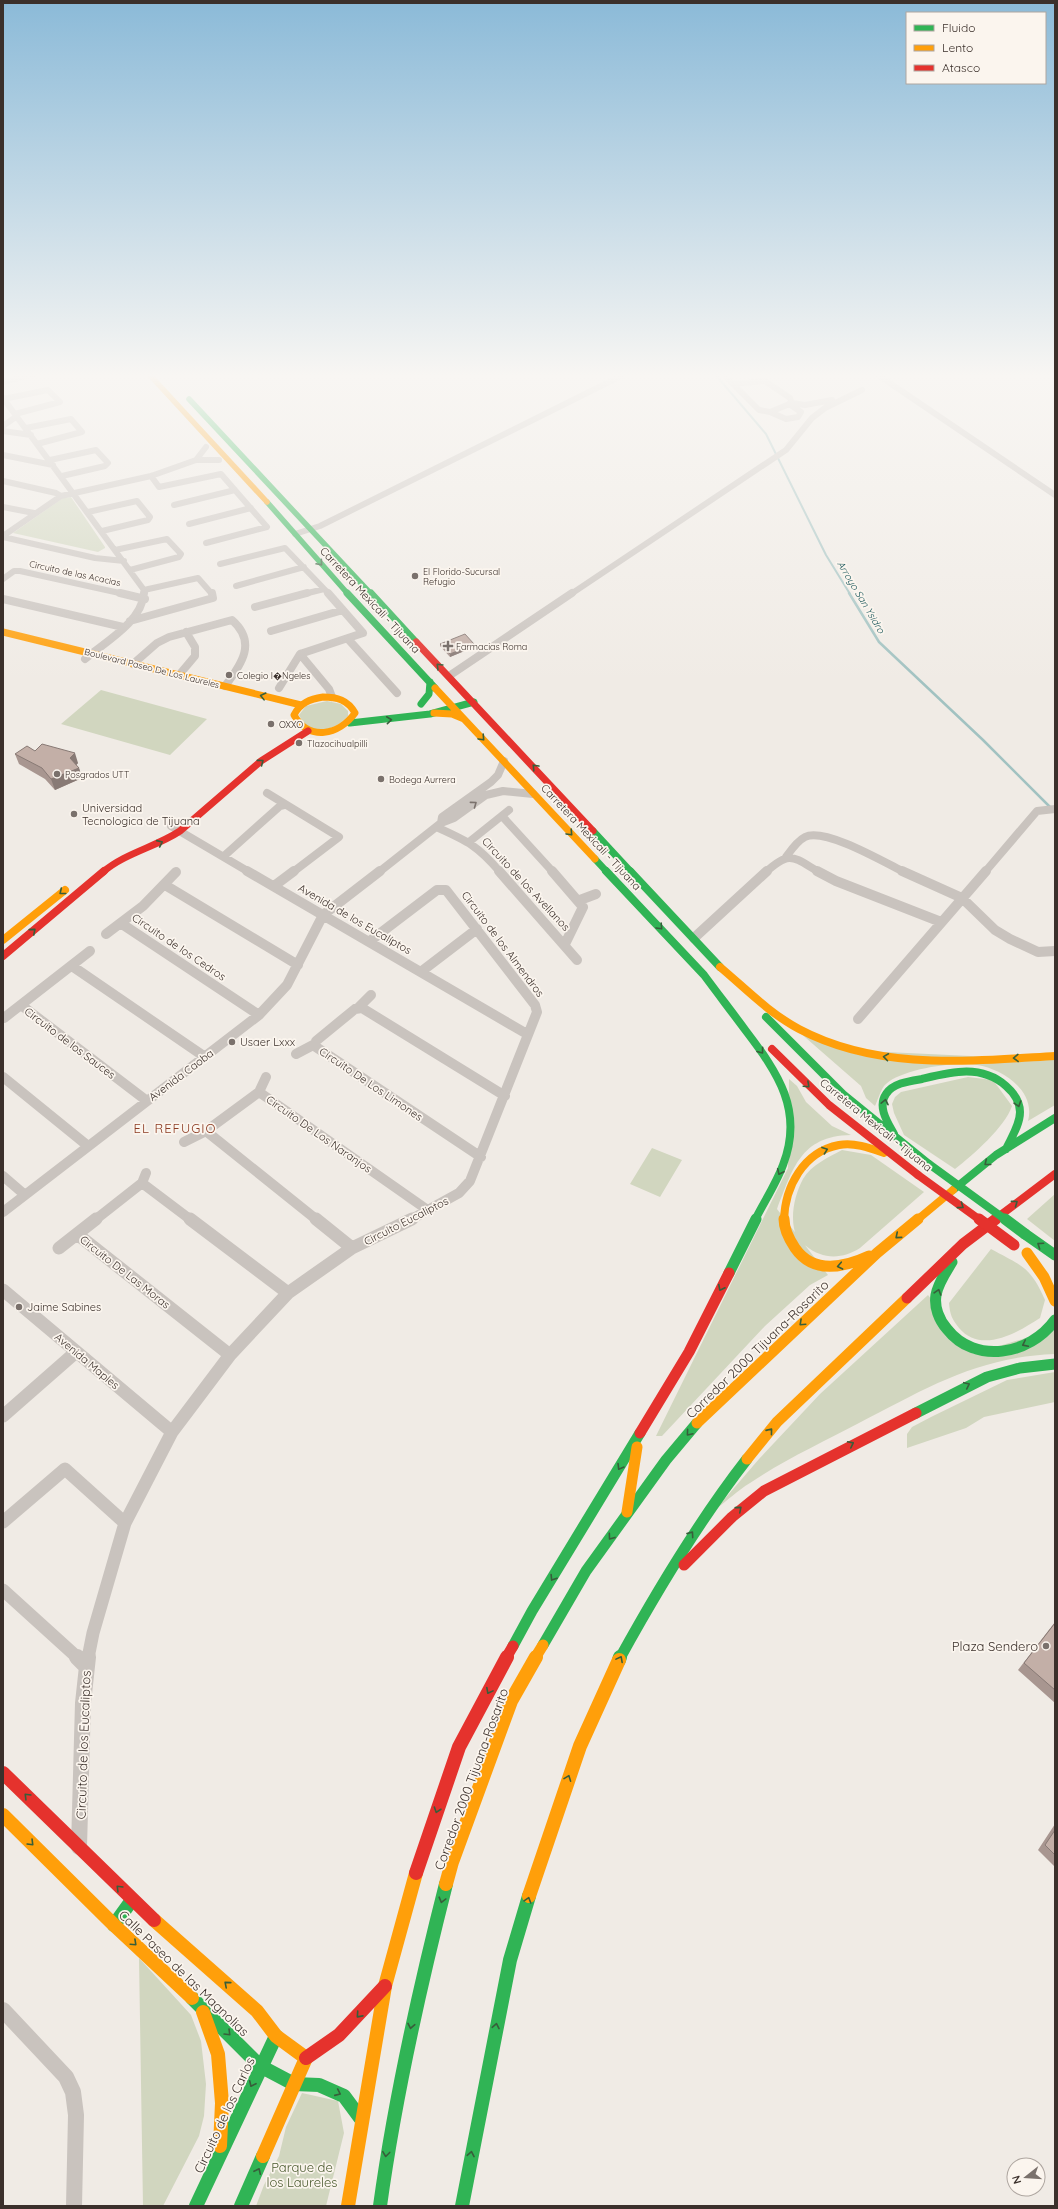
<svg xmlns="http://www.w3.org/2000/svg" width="1058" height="2209" viewBox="0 0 1058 2209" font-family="Quicksand,sans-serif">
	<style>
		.green { fill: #d1d6bf }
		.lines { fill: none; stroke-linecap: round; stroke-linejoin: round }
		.stream-far1 { stroke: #a1c2c1; stroke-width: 2 }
		.stream { stroke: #a1c2c1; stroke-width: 2.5 }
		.street-far4 { stroke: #c9c3be; stroke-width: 6 }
		.street-far3 { stroke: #c9c3be; stroke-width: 8 }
		.street-far2 { stroke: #c9c3be; stroke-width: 10 }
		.street-far1 { stroke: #c9c3be; stroke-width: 13 }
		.street { stroke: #c9c3be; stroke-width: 16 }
		.fast-far4 { stroke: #30b455; stroke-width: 5.5 }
		.fast-far3 { stroke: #30b455; stroke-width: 7 }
		.fast-far2 { stroke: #30b455; stroke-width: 8 }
		.fast-far1 { stroke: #30b455; stroke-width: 11 }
		.fast { stroke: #30b455; stroke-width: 14 }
		.slow-far4 { stroke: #ff9f0a; stroke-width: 5.5 }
		.slow-far3 { stroke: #ff9f0a; stroke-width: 7 }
		.slow-far2 { stroke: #ff9f0a; stroke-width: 8 }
		.slow-far1 { stroke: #ff9f0a; stroke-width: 11 }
		.slow { stroke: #ff9f0a; stroke-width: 14 }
		.jam-far3 { stroke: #e5322d; stroke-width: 7 }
		.jam-far2 { stroke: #e5322d; stroke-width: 8 }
		.jam-far1 { stroke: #e5322d; stroke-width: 11 }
		.jam { stroke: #e5322d; stroke-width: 14 }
		.fast-bridge-far1 { stroke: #30b455; stroke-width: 8 }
		.fast-bridge { stroke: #30b455; stroke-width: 11 }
		.jam-bridge-far1 { stroke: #e5322d; stroke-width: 8 }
		.jam-bridge { stroke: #e5322d; stroke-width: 11 }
		.wall { fill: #a89690 }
		.shaded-wall { fill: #887a75 }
		.building { fill: #c3afa7; stroke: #887a75 }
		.oneway { stroke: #375e3a }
		.oneway2 { stroke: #7b726d }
		.poi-dot { fill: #7a716c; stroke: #fbf5ee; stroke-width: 1.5 }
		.labels { text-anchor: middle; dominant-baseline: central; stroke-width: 3.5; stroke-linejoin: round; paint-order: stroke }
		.far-poi-label { font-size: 9px; fill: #3b302b; stroke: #fbf5ee; text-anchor: start }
		.far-street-label { font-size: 9px; fill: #3b302b; stroke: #fbf5ee }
		.far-water-label { font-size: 10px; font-style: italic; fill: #1f5a5e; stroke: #fbf5ee }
		.street-label { font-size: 11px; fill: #3b302b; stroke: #fbf5ee }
		.poi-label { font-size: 11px; fill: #3b302b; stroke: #fbf5ee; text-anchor: start }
		.quarter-label { font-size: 13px; letter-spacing: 1px; fill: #8c3b22; stroke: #fbf5ee }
		.near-street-label { font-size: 13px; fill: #3b302b; stroke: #fbf5ee }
		.near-poi-label { font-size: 13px; fill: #3b302b; stroke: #fbf5ee; text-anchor: end }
		.near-park-label { font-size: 13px; fill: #4a5a2e; stroke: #fbf5ee }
	</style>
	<rect width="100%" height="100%" fill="#f0ebe5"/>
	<path class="green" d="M71 497 105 547V548L98 552 13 533 63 498Z
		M101 690 207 719 170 755 61 724Z
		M327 701 341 704 348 711V716C335 731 309 738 299 715L306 706Z
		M798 1031 844 1050 1055 1060V1105L1028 1121C1036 1091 1003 1069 977 1065 955 1061 902 1069 886 1084 881 1088 878 1100 875 1106L866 1098 861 1086Z
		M968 1077 993 1080 1012 1106C1005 1127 973 1155 955 1169L904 1135 894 1113 892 1104 895 1097 901 1092Z
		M789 1079 797 1086 806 1102 832 1126 851 1135C800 1136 793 1169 777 1209L828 1275 810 1285 765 1326 662 1436H656L788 1168Z
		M652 1148 682 1160 660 1197 630 1184Z
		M842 1150 871 1155 924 1192 860 1248C843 1259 823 1260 806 1246 803 1244 799 1241 797 1238 789 1220 794 1196 803 1179 811 1165 829 1157 842 1150Z
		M1055 1194V1241L1027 1219Z
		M991 1249C1022 1266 1030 1266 1045 1300L1040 1318C1017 1333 981 1354 959 1328 952 1319 950 1315 949 1303Z
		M928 1295 973 1354 1055 1329V1354C977 1357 927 1388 859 1423 823 1442 784 1460 750 1483 738 1490 727 1501 716 1509L759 1459 820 1394Z
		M1055 1372V1402L984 1417 966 1428 907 1448V1434L912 1427 931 1417 1007 1380Z
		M139 1958 191 2015 201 2041 206 2084 204 2116 199 2136 163 2206H143Z
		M302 2093 338 2101 344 2133 326 2206H256L264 2185 279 2156 286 2127Z"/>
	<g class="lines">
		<path class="stream-far1" d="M714 373 766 434 826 555 850 594"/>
		<path class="stream" d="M849 593 879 642 983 740 1051 808"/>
		<path class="street-far4" d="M725 373 727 378 759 410 770 412 792 403 805 405 832 400
			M875 373 1055 495
			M3 382 37 373
			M733 384 765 381 790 398 792 403
			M3 398 144 590V594
			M3 399 48 390 60 402 15 414
			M770 412 786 419 798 417 801 412 789 404
			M3 426 17 416
			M26 428 71 419 82 432 37 444
			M3 431 31 435
			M3 455 53 465
			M50 460 96 450 108 463 105 466 62 476
			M196 460 206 447
			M151 476 159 487 221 474 267 527 206 543
			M3 481 56 493 61 496
			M174 505 235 490
			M3 507 34 513
			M88 512 137 501 150 517 148 520 102 531
			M189 524 251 508
			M295 534 320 526 627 373
			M3 536 61 496 151 476 196 460H219
			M3 537 95 558 124 561
			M115 550 167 539 181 554 179 557 130 570
			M220 564 285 548 329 594
			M3 579 14 571H20L124 594
			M236 586 304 567
			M144 590 198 578 212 594
			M304 594 324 589
			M571 594 786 450 812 418 825 408 862 390"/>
		<path class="street-far3" d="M120 593 145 599
			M3 599 123 627
			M255 607 307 593
			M130 621 213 598 212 593
			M271 631 343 610
			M348 639 397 693
			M300 654 329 689 332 697
			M85 659C105 642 142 622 144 593
			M133 664 157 643 169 637 232 620C257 642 242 664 225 686
			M179 675 195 656V647L186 632
			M449 676 572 593
			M279 688 300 654 363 633 328 593
			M267 793 339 837 293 872
			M502 816 553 872
			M441 823 442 817 491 782 498 775 504 761
			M171 826 249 872
			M436 827C467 841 477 845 500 872
			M469 842 509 810
			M224 856 280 806 284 805
			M786 857C791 850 797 841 805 837 824 827 884 862 904 872
			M379 872 441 823 454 818 486 795 503 791 533 794
			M766 872C790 850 793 857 819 872
			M985 872 1037 811 1055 809"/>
		<path class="street-far2" d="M247 871 527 1034
			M499 871 577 960
			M552 871 583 907 565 944
			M817 871 836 881 941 922
			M902 871 962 898 995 930 1010 939 1038 952 1055 951
			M165 885 298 965
			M274 886 294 871
			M580 900 596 894
			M122 924 259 1015
			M106 934 143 906 176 872
			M694 938 767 871
			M370 941 437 890H446L535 1005 537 1012 470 1181 459 1193 410 1220
			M72 966 205 1057
			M422 971 477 929
			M21 1005 147 1101
			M358 1008 371 995
			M4 1018 90 951
			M858 1019 986 871
			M296 1054 315 1044
			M3 1077 88 1146
			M259 1092 429 1211
			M206 1131 317 1220
			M184 1142 206 1131 259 1092 266 1077
			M481 1157 316 1047V1041L355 1009 362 1008 505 1096
			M3 1176 25 1195
			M142 1183 191 1220
			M3 1212 259 1015 287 985 323 915 380 871
			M95 1220 142 1183 146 1173"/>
		<path class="street-far1" d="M190 1219 288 1293
			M316 1219 352 1248
			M77 1234 230 1355
			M59 1248 96 1219
			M3 1290 172 1432
			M3 1416 76 1352
			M3 1522 65 1469 125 1523
			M3 1590 78 1658
			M88 1658 93 1633 125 1523 172 1432 230 1355 288 1293 352 1248 412 1219"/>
		<path class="street" d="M77 1657 86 1666
			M79 1847 83 1703 88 1657
			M3 2010 66 2077 73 2092 76 2115 74 2206"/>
		<path class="fast-far4" d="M189 399 371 594
			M267 502 348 594"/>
		<path class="fast-far3" d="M347 593 435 688
			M371 593 416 642
			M421 704 429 694 430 682
			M350 723 430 714 474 702
			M593 831 631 872
			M595 859 607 872"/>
		<path class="fast-far2" d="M606 871 704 975
			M630 871 720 967
			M704 975C718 994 732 1012 746 1031 778 1073 804 1111 783 1165 776 1184 764 1202 755 1220
			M766 1017 843 1094 929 1164
			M894 1134C888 1123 877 1107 886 1094 893 1083 910 1081 922 1079 951 1072 981 1064 1006 1086 1014 1093 1020 1102 1020 1112 1020 1125 1011 1138 1006 1149
			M953 1190 996 1155 1055 1118"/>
		<path class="fast-far1" d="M1025 1234 1055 1255
			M952 1262C946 1272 938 1283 936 1295 934 1307 939 1320 947 1329 975 1365 1030 1355 1055 1320
			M729 1273 756 1219
			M916 1413 987 1377 1020 1368 1055 1364
			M543 1645 586 1571 666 1460 697 1423
			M513 1646 532 1611 640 1433
			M620 1658C658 1589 698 1522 747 1459"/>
		<path class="fast" d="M619 1660 620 1657
			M114 1925 132 1900
			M192 1998 260 2066 294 2084 319 2085 344 2096 361 2119
			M196 2206 276 2036
			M241 2206 263 2156
			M380 2206C395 2097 419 1990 446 1884
			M462 2206 510 1960 529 1896"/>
		<path class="slow-far4" d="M148 373 267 502"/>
		<path class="slow-far3" d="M3 632 301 705
			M435 688 595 859
			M323 697C337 697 348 700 355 713 339 735 309 742 294 715 300 703 310 699 323 697Z
			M434 713 452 714 464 719"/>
		<path class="slow-far2" d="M3 940 65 890
			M720 967C745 988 769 1013 799 1029 878 1071 969 1061 1055 1056
			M784 1220C785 1187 803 1152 839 1145 854 1142 870 1148 884 1153
			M917 1220 953 1190"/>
		<path class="slow-far1" d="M784 1219C784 1230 789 1239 795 1248 813 1274 843 1268 869 1256
			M1027 1253 1044 1277 1055 1301
			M697 1423 877 1253 918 1219
			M747 1459 777 1422 907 1298
			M627 1512 637 1447
			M535 1658 543 1645"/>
		<path class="slow" d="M3 1815 114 1925 192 1998
			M446 1884 452 1862 511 1701 536 1657
			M529 1896 580 1746 619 1660
			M154 1920 257 2011 276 2036 306 2058 263 2156
			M203 2012 218 2054 222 2103 220 2146
			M348 2206 385 1986 416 1873"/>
		<path class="jam-far3" d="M416 642 593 831
			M103 872C125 853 156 847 180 831L261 761 308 731"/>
		<path class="jam-far2" d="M3 956 104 871
			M772 1049 829 1105 918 1175
			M994 1220 1055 1174"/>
		<path class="jam-far1" d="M907 1298 963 1244 996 1219
			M640 1433 689 1352 729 1273
			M684 1565 732 1517 764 1491 916 1413
			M506 1658 513 1646"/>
		<path class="jam" d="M3 1773 154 1920
			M416 1873 459 1747 507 1657
			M306 2058 339 2035 385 1986"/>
		<path class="fast-bridge-far1" d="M929 1164 1006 1220"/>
		<path class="fast-bridge" d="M1005 1219 1025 1234"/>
		<path class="jam-bridge-far1" d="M918 1175 980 1220"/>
		<path class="jam-bridge" d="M979 1219 1014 1245"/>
	</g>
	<path class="wall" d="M440 644 474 647 450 657 440 646Z
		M35 751 78 763 76 765 79 768 82 778 55 790 45 779 19 764 15 754Z
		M1055 1622V1703L1018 1670Z
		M1055 1824V1867L1038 1850Z"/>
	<path class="shaded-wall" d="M474 644V647L450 657V654Z
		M75 753 78 763 73 769 70 758Z
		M79 768 82 778 55 790 51 779Z"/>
	<path class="building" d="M465 634 474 644 450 654 440 644Z
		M42 744 75 753 70 758 79 768 51 779 42 768 15 754 27 746 35 751Z
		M1055 1623V1690L1024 1663Z
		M1055 1830V1855L1045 1845Z"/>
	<defs><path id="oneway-chevron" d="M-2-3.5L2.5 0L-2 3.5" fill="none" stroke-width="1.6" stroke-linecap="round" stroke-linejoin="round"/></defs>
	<g class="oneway">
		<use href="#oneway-chevron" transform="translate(320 563) rotate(49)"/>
		<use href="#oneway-chevron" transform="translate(439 666) rotate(-135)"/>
		<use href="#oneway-chevron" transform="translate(263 696) rotate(-166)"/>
		<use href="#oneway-chevron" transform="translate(389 720) rotate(-6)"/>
		<use href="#oneway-chevron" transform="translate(482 738) rotate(47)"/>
		<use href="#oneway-chevron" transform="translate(261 762) rotate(-37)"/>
		<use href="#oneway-chevron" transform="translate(535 767) rotate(-133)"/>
		<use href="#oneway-chevron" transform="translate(570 833) rotate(47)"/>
		<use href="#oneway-chevron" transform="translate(160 843) rotate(-24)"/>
		<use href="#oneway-chevron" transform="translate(62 892) rotate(141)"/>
		<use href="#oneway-chevron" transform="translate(660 927) rotate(47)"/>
		<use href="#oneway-chevron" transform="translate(33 931) rotate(-40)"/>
		<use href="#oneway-chevron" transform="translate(761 1051) rotate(53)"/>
		<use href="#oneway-chevron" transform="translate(886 1057) rotate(-172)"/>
		<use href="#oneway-chevron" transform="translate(1016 1058) rotate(178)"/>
		<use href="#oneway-chevron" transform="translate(807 1085) rotate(43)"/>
		<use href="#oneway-chevron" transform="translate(885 1102) rotate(-78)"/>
		<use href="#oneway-chevron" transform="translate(1018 1104) rotate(72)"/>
		<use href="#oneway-chevron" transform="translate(825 1150) rotate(-20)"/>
		<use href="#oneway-chevron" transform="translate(987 1163) rotate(141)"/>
		<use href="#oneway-chevron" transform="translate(780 1172) rotate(115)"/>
		<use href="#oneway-chevron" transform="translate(1015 1203) rotate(-36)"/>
		<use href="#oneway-chevron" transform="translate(961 1206) rotate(36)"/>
		<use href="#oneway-chevron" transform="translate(898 1236) rotate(140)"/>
		<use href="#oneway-chevron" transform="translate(1040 1245) rotate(-146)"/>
		<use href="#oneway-chevron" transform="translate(840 1266) rotate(169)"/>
		<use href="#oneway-chevron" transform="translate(721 1288) rotate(117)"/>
		<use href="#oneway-chevron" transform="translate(938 1292) rotate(-73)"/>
		<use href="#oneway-chevron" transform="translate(802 1323) rotate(137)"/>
		<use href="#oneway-chevron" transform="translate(1025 1344) rotate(154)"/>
		<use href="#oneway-chevron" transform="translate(967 1385) rotate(-25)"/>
		<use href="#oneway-chevron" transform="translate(770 1431) rotate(-51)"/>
		<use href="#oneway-chevron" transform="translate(689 1433) rotate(130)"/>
		<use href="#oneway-chevron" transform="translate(851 1444) rotate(-27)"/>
		<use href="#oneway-chevron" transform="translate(620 1467) rotate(121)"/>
		<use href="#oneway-chevron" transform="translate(739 1509) rotate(-41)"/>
		<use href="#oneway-chevron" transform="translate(691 1534) rotate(-55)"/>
		<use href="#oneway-chevron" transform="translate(611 1537) rotate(126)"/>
		<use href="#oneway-chevron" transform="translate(553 1578) rotate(122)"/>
		<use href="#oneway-chevron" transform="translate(620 1659) rotate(-62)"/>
		<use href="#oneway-chevron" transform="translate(489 1691) rotate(118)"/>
		<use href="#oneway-chevron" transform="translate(568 1778) rotate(-69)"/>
		<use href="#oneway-chevron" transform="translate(27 1796) rotate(-135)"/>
		<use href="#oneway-chevron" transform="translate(437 1810) rotate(109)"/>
		<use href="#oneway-chevron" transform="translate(31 1843) rotate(45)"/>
		<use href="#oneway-chevron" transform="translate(119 1888) rotate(-135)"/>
		<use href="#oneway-chevron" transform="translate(442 1900) rotate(105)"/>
		<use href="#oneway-chevron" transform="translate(528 1900) rotate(-73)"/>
		<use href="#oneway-chevron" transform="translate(134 1943) rotate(43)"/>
		<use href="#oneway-chevron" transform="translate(227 1984) rotate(-139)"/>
		<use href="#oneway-chevron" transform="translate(359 2015) rotate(132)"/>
		<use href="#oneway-chevron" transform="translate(411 2026) rotate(101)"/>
		<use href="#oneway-chevron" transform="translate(496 2026) rotate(-79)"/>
		<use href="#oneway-chevron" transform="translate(228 2033) rotate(45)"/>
		<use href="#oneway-chevron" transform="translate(252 2084) rotate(115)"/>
		<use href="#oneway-chevron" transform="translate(338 2093) rotate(24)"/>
		<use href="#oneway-chevron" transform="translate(386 2154) rotate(97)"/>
		<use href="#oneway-chevron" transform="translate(471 2154) rotate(-79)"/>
		<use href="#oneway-chevron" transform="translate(258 2171) rotate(-65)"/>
	</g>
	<use class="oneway2" href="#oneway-chevron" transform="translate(474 804) rotate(-36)"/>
	<linearGradient id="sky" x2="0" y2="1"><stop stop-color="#8bbad8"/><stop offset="0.55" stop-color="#f8f6f3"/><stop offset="1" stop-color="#f8f6f3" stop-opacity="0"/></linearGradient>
	<rect width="1058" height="683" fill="url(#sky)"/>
	<g class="poi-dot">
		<circle cx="415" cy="576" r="4"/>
		<path d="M446 640h4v4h4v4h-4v4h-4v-4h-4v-4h4z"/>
		<circle cx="229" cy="675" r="4"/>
		<circle cx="271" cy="724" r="4"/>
		<circle cx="299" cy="743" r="4"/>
		<circle cx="57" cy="774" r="4"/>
		<circle cx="381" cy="779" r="4"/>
		<circle cx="74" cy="814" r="4"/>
		<circle cx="232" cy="1042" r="4"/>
		<circle cx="19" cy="1307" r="4"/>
		<circle cx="1046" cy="1646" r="4"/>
	</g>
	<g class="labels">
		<g class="far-poi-label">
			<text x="423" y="571">El Florido-Sucursal<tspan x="423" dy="10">Refugio</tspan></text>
			<text x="456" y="646">Farmacias Roma</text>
			<text x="237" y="675">Colegio I�Ngeles</text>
			<text x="279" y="724">OXXO</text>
			<text x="307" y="743">Tlazocihualpilli</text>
			<text x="65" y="774">Posgrados UTT</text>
			<text x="389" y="779">Bodega Aurrera</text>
		</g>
		<g class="far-street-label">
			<text transform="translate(75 573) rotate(12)">Circuito de las Acacias</text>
			<text transform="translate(152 668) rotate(14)">Boulevard Paseo De Los Laureles</text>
		</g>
		<g class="far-water-label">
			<text transform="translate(861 597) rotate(59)">Arroyo San Ysidro</text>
		</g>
		<g class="street-label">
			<text transform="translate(370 600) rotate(47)">Carretera Mexicali - Tijuana</text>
			<text transform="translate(591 837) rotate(47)">Carretera Mexicali - Tijuana</text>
			<text transform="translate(526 884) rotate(47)">Circuito de los Avellanos</text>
			<text transform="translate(355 919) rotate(30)">Avenida de los Eucalíptos</text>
			<text transform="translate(503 944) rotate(53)">Circuito de los Almendros</text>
			<text transform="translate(179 947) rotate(34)">Circuito de los Cedros</text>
			<text transform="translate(70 1043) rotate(37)">Circuito de los Sauces</text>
			<text transform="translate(181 1075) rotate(-37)">Avenida Caoba</text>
			<text transform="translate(371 1084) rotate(34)">Circuito De Los Limones</text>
			<text transform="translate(876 1125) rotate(39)">Carretera Mexicali - Tijuana</text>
			<text transform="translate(319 1134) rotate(35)">Circuito De Los Naranjos</text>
			<text transform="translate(406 1221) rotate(-27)">Circuito Eucaliptos</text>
			<text transform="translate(125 1272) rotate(38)">Circuito De Las Moras</text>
			<text transform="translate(87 1361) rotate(40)">Avenida Maples</text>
		</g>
		<g class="poi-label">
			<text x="82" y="808">Universidad<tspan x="82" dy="13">Tecnologica de Tijuana</tspan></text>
			<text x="240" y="1042">Usaer Lxxx</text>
			<text x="27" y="1307">Jaime Sabines</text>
		</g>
		<g class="quarter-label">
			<text x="175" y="1128">EL REFUGIO</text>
		</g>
		<g class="near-street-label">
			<text transform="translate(757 1349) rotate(-44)">Corredor 2000 Tijuana-Rosarito</text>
			<text transform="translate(83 1745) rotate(-88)">Circuito de los Eucaliptos</text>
			<text transform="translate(471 1779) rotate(-70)">Corredor 2000 Tijuana-Rosarito</text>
			<text transform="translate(184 1973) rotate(44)">Calle Paseo de las Magnolias</text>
			<text transform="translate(224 2115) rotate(-65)">Circuito de los Carlos</text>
		</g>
		<g class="near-poi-label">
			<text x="1038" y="1646">Plaza Sendero</text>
		</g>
		<g class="near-park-label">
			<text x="302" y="2167">Parque de<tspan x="302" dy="15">los Laureles</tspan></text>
		</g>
	</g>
	<rect width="1058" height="2209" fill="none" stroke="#3b302b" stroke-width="8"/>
	<rect x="906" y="12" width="140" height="72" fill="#fbf5ee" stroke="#aea6a0"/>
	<rect x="914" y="25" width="20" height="6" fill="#30b455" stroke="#aea6a0"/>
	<text x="942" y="32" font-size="12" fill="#3b302b">Fluido</text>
	<rect x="914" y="45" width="20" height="6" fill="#ff9f0a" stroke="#aea6a0"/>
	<text x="942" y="52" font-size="12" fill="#3b302b">Lento</text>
	<rect x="914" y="65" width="20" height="6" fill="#e5322d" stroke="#aea6a0"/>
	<text x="942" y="72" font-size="12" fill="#3b302b">Atasco</text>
	<g transform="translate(1026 2177) rotate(253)"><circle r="19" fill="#fbf5ee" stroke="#aea6a0"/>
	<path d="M0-3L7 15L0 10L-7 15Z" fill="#7a716c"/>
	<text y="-6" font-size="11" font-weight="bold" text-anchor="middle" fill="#3b302b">N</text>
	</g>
</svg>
